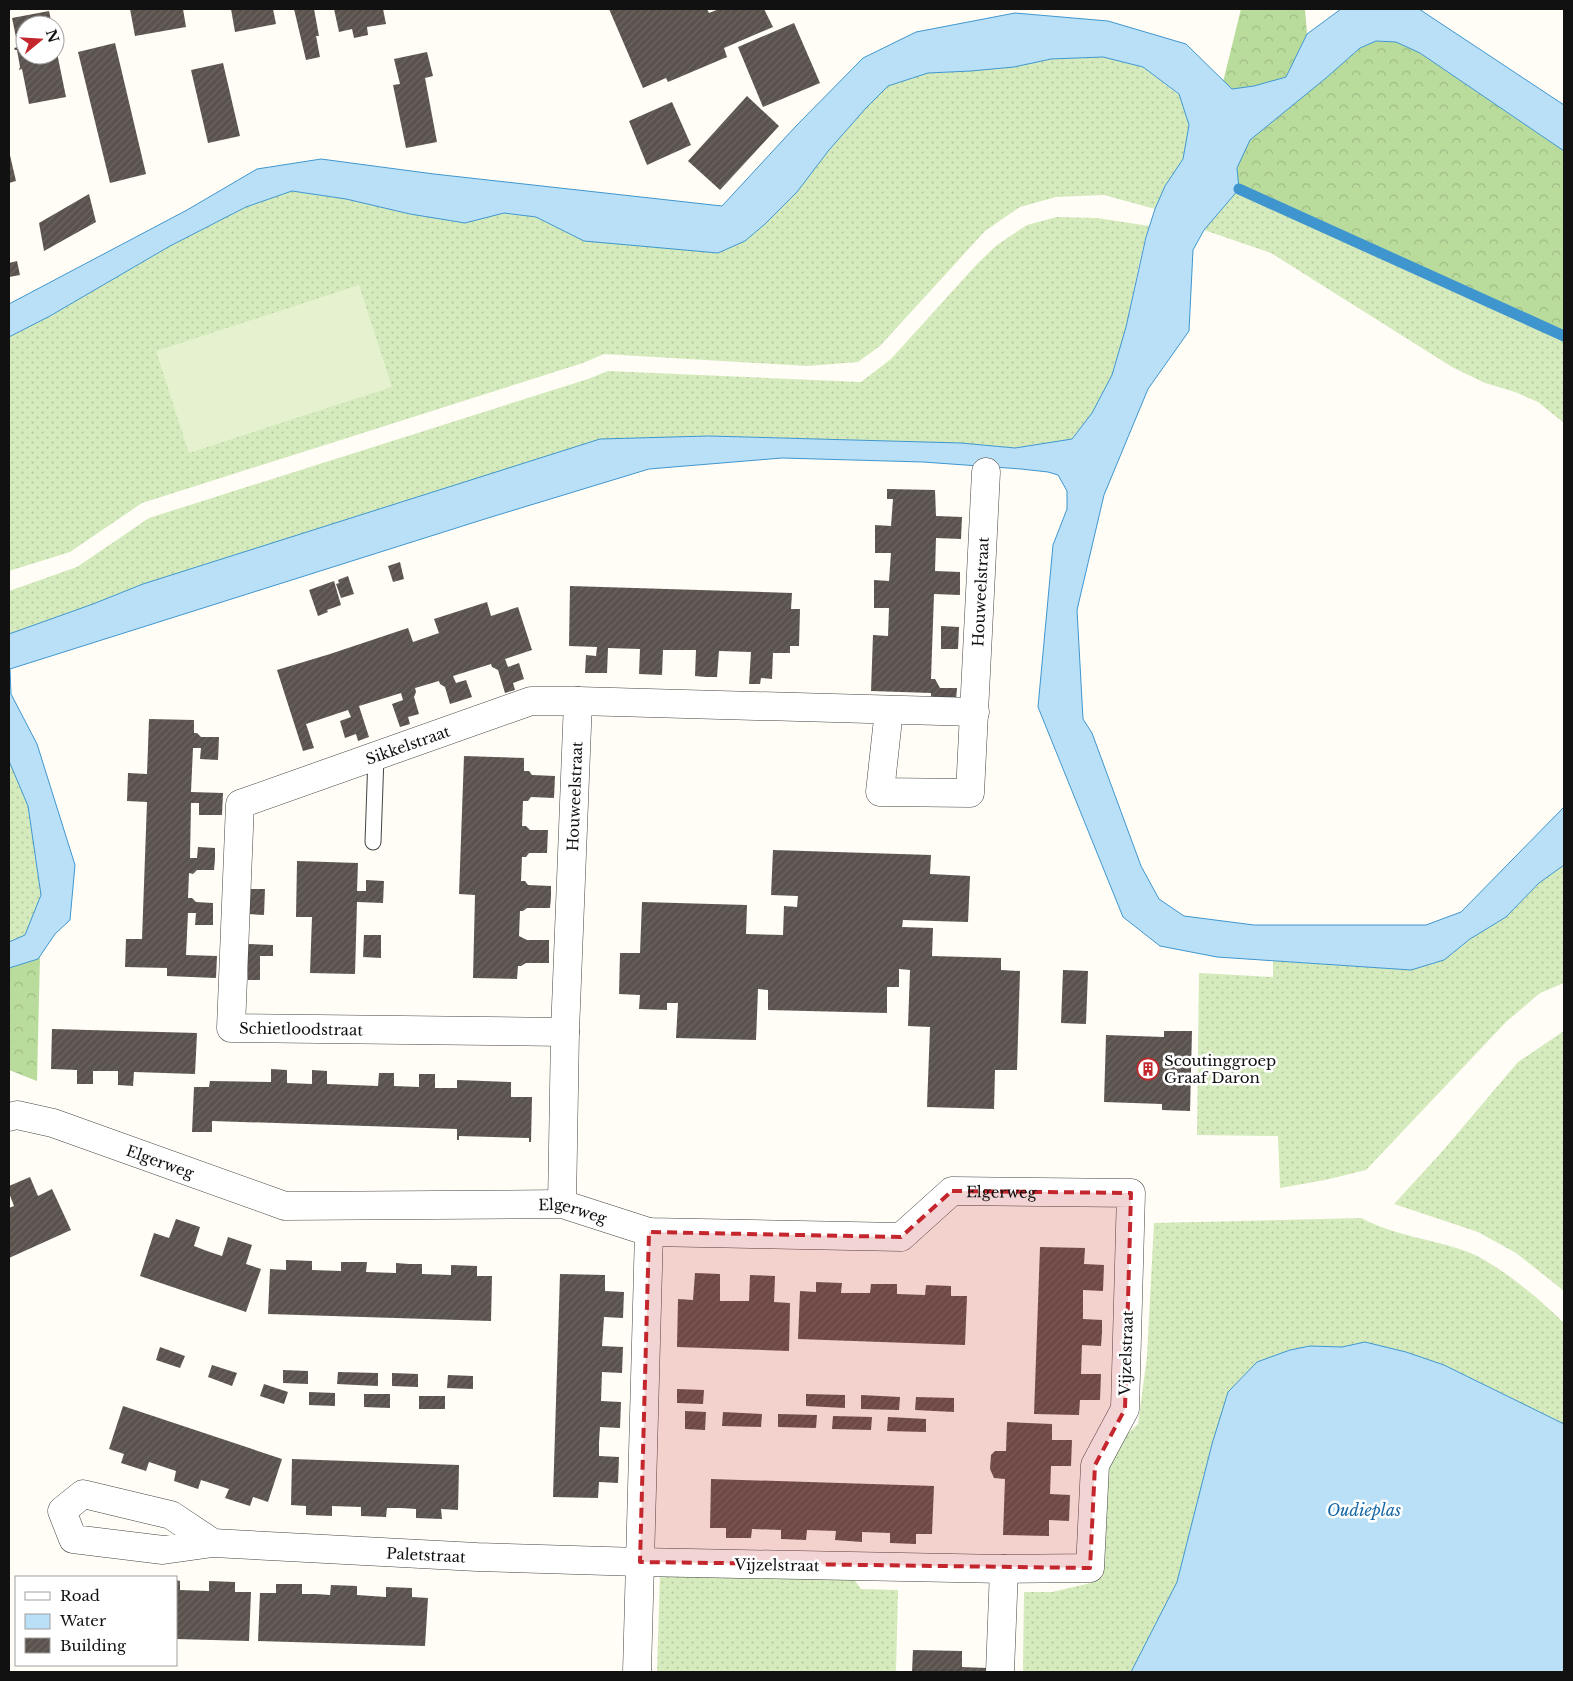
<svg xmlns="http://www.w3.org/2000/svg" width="1573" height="1681" viewBox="0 0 1573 1681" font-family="'Libre Baskerville',serif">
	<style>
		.grass { fill: url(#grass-dots) }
		.forest { fill: url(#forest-crowns) }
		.pitch { fill: #e6f2cf }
		.water { fill: #b9e0f7; stroke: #3f96cf }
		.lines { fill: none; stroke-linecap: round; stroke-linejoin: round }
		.stream { stroke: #3f96cf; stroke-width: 11 }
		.building { fill: url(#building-hatch) }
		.lane-casing { stroke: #444; stroke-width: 17 }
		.street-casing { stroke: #444; stroke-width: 29 }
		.lane { stroke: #fff; stroke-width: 15 }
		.street { stroke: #fff; stroke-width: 28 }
		.marked { fill: #c4262e; fill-opacity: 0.2; stroke: #c4262e; stroke-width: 4; stroke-dasharray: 10 6; stroke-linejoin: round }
		.labels { text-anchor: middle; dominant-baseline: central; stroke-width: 5; stroke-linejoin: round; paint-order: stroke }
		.street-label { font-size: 15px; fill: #111; stroke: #fff }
		.poi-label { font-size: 15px; fill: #111; stroke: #fff; text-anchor: start }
		.water-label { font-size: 16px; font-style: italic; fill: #1768a6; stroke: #fff }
	</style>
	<defs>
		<pattern id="grass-dots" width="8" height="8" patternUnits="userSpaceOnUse" patternTransform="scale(1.25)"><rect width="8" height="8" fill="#d5ebbd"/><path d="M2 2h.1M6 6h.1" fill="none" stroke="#b6c8a1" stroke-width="1.8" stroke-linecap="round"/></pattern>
		<pattern id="forest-crowns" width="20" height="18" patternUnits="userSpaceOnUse" patternTransform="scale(1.25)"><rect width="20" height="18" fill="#b9dc9c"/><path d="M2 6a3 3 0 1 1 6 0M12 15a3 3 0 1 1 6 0" fill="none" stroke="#9ebc85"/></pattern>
		<pattern id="building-hatch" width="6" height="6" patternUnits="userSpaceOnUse" patternTransform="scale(1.25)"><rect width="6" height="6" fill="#5a524d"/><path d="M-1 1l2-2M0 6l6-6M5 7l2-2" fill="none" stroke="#6d6662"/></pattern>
	</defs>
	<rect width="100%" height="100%" fill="#fffdf5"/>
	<path class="grass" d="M1103 57 1143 67 1179 95 1189 125 1183 159 1165 186 1155 209 1104 195 1056 197 1020 207 985 231 880 346 858 362 807 366 604 354 583 363 142 503 70 552 9 571V337L50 316 170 246 246 207 292 191 346 199 410 214 465 223 504 213 536 217 584 241H745L765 224 797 192 829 150 866 108 888 86 928 73 971 71 1014 67 1051 59Z
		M1239 189 1564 336V423L1538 402 1515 392 1485 383 1452 367 1271 253 1204 230Z
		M1057 217 1097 218 1149 226C1134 274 1130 327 1113 374 1104 398 1088 419 1072 439L1015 448 961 443 709 436 143 584 93 604 9 634V591L77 567 149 518 588 379 608 371 861 382 891 359 978 263 997 245 1027 225Z
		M9 761 28 806 41 895 25 935 9 942Z
		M1564 865V983L1540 993 1506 1022 1366 1170 1325 1180 1280 1188 1278 1136 1197 1135 1199 973 1273 977V961L1411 970 1444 960 1470 939 1506 917 1539 883Z
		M1564 1031V1291L1516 1253 1478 1232 1394 1204 1440 1154 1518 1062Z
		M1361 1218C1395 1236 1433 1239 1468 1252 1500 1265 1539 1299 1564 1323V1424L1444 1365 1406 1352 1365 1342 1342 1347 1310 1346 1290 1350 1257 1362 1228 1392 1212 1445 1177 1582 1131 1672H1023L1024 1592H1052L1091 1583 1105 1554 1108 1469 1115 1446 1138 1424 1147 1356 1154 1223Z
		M660 1575H851L861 1589 898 1590 896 1672H657Z"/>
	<path class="forest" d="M1241 9H1305L1307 34 1286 77 1254 86 1232 89 1223 82Z
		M1376 41 1396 42 1420 53 1564 151V336L1239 189 1237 168 1250 140 1326 78 1360 48Z
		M40 956 37 1081 9 1070V968L38 959Z"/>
	<path class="pitch" d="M359 285 392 387 189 453 156 351Z"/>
	<path class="water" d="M1341 9H1419L1564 105V151L1420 53 1396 42 1376 41 1360 48 1326 78 1250 140 1237 168 1239 189 1204 230 1193 250 1189 331 1148 389 1104 495 1077 610 1083 719 1092 733 1141 866 1159 899 1184 916 1254 925H1426L1461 912 1564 807V865L1539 883 1506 917 1470 939 1444 960 1411 970 1217 957 1160 946 1123 917 1038 707 1053 545 1067 509V491L1058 475 1048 472 1021 469 923 462 782 458 649 469 488 518 10 669 11 694 37 744 75 865 70 920 55 934 38 959 9 968V942L25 935 41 895 28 806 9 761V634L93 604 143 584 600 439 709 436 961 443 1015 448 1072 439 1092 413 1112 375 1126 327 1146 237 1155 209 1165 186 1183 159 1189 125 1179 94 1143 67 1103 57 1051 59 1014 67 971 71 928 73 888 86 866 108 829 150 797 192 765 224 745 241 718 253 584 241 536 217 504 213 465 223 410 214 346 199 292 191 246 207 170 246 50 316 9 337V304L187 210 257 169 321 159 434 174 722 206 796 126 863 58 916 32 1015 13 1108 21 1186 44 1232 89 1254 86 1286 77 1307 34Z
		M1365 1342 1406 1352 1444 1365 1564 1424V1672H1131L1177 1582 1212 1444 1228 1392 1257 1362 1290 1350 1310 1346 1342 1347Z"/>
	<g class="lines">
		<path class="stream" d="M1239 189 1564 336"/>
	</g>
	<path class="building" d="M130 9H183L186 27 135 36Z
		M231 9H273L276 24 235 32Z
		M294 9H314L319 36H316L320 57 306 60Z
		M334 9H383L386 24 367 27 368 35 354 38 352 29 339 32Z
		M609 9H707L709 13 719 9H764L773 27 724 48 727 57 668 82 666 78 643 88Z
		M49 11 52 25H25V55H55L56 48 66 97 29 104 22 69 19 70 20 67 17 50H15L14 48 18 47 12 18Z
		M794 23 820 83 763 107 738 47Z
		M115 43 146 174 110 183 78 52Z
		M427 52 433 76 425 78 437 142 406 148 393 85 400 84 394 59Z
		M223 63 240 136 208 143 191 70Z
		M747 96 779 126 720 190 688 161Z
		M672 102 691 145 647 165 629 121Z
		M9 151 16 181 9 183Z
		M89 194 96 222 44 251 39 223Z
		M17 261 20 275 9 277V263Z
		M887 489 935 490 936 516 962 517 961 539 936 538 935 571 960 572V595L934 594 931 679H935L940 688H957L956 700 931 699V693L871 691 873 635 888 636 889 608H874V580L889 581 891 553H875V525L891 526 893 499H887Z
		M400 562 404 579 393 582 388 566Z
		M348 576 354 594 341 598 336 584 339 583 338 580Z
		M334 581 341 605 327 610 328 612 318 616 309 590Z
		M570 586 792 593 791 609H800L799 646H790V653H773L772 679 761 678 760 684H749L751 652 719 651 717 677H706L695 676 696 650H663L662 675 639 674 640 649 608 648 607 673H585L586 655 596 656 597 647 569 646Z
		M487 602 491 616 518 607 532 650 505 659 508 667 519 663 524 679 513 683 515 690 505 693 498 670 492 667 491 664 453 676 456 683 466 680 472 697 450 704 445 687 440 684 439 681 415 688 416 692 414 697 419 714 408 717 410 724 400 727 392 704 403 700 401 693 359 706 369 737 358 741 356 734 345 738 340 721 351 717 348 710 306 724 314 748 303 751 277 670 330 654 408 628 413 642 439 633 434 619Z
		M941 626 959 627 958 649H941Z
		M149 719 194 720V733H197L201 737H219L218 760 200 759 201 748H193L191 792 223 793 222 815H199V803H191L190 858H197L198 847 215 848V859L214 870H197L193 874 189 873 188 898H192L196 902 213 903V925H195L196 913H188L186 955 217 956 216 978 167 976V968L125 967 126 939H142L147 802 127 801 128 773 147 774Z
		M464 756 524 758V771H529L532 775 555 776 554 798 531 797 528 801H523L522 826H526L530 830H548L547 853H529L526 857H522L521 881H525L528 885 551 886V897L550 908H527L523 911H520L519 936 527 940H549V963H526L521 966H518L517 979 473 978 475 895 459 894Z
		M773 850 931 855 930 874 970 876 968 922 903 920 902 927 933 928 932 956 1001 958V970L1020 971 1017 1070H995L994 1109 927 1107 930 1027 908 1026 910 970 899 969V987H887V1013L768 1010V990L758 989 756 1040 676 1038 678 1003H667V1010L639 1009 640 995 619 994 620 953H640L642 902 747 905 746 934 783 935 784 906 797 907 798 896 771 895Z
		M297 861 358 863 357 891H366V880L384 881 383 903 357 902 355 974 310 973 312 917H296Z
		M249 889H265L264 915 248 914Z
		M364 935H381V958L363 957Z
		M248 944 273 945V956H260V980H248Z
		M1063 970 1088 971 1086 1024 1061 1023Z
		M52 1029 197 1033 195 1074 134 1072 133 1086 118 1085V1071H93V1084H77V1070L51 1069Z
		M1164 1031H1192L1190 1111 1162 1110V1104L1104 1102 1106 1035 1164 1037Z
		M271 1069 287 1070V1083L312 1084V1070L327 1071V1084L378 1086 379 1073H394V1086L419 1087V1074H435V1088H457V1080L511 1082V1097H532L531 1142H529V1138L459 1136V1140H457V1129L212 1121V1132H192L194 1087H209L210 1081 271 1082Z
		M30 1177 38 1196 52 1189 71 1230 9 1258V1208L14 1206 9 1193V1186Z
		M176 1219 200 1227 194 1246 207 1251 222 1256 228 1237 252 1245 246 1264 261 1269 246 1312 140 1276 154 1233 169 1238Z
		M1040 1247 1085 1248 1084 1264 1104 1265 1103 1291 1083 1290V1319L1102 1320V1332L1101 1346 1082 1345 1081 1374H1101L1100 1400H1080L1079 1415 1034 1414Z
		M286 1260 312 1261V1270L341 1271V1262H367L366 1272 396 1273V1263L409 1264H422V1274L451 1275V1265L477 1266V1276H492L491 1321 268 1314 270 1269 286 1270Z
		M695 1273 720 1274V1301H749L750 1275 775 1276 774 1302 790 1303 789 1351 677 1347 678 1299 693 1300Z
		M560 1274 605 1275V1291L624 1292 623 1318 604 1317 602 1346 623 1347 622 1373 602 1372 601 1401 621 1402 620 1428 600 1427 599 1442V1456L619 1457 618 1483 599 1482 598 1498 553 1497Z
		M816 1282 842 1283 841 1293H870L871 1284H897V1294L925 1295 926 1285 951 1286V1296H967L965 1345 798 1339 800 1291 816 1292Z
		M160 1347 185 1356 180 1368 156 1360Z
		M212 1365 237 1373 232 1386 208 1377Z
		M283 1370 308 1371V1384L283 1383Z
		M338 1372 378 1373V1386L337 1384Z
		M392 1373 418 1374V1387L392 1386Z
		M448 1375 473 1376V1389L447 1388Z
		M264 1384 288 1392 284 1404 260 1396Z
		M677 1389 704 1390 703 1404 677 1403Z
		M309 1392 335 1393V1406L309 1405Z
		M364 1394H390V1408L364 1407Z
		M806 1394 845 1395V1408L806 1406Z
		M861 1395 900 1397 899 1410 861 1409Z
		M419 1396H445V1409H419Z
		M916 1397 954 1398V1412L915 1410Z
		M123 1406 282 1459 268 1502 253 1497 250 1506 225 1498 229 1489 201 1480 198 1489 174 1481 176 1471 149 1462 146 1471 121 1463 124 1454 109 1449Z
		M685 1411 706 1412 705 1430 685 1429Z
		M723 1412 762 1414 761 1427 722 1426Z
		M778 1414 817 1415 816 1428 778 1427Z
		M833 1416 872 1417 871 1430 832 1429Z
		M888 1417 926 1419V1432L887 1431Z
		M1007 1422 1052 1424V1440H1072L1071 1466H1051L1050 1494 1070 1495 1069 1521 1049 1520V1536L1003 1535 1005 1479 994 1478 990 1469 991 1455 995 1451H1006Z
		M292 1459 459 1465 458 1510 441 1509 442 1519 416 1518V1509L401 1508H387L386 1517 361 1516V1507L332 1506V1516L306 1515V1506L291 1505Z
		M711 1479 934 1486 932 1534H916V1544L890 1543V1533L862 1532V1542L835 1540 836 1531 807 1530 806 1540 781 1539V1530L752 1529 751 1538H726V1528H710Z
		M176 1580 180 1581V1590L209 1591V1581L235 1582V1592H251L249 1641 176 1639Z
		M276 1584H302V1594H316L330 1595 331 1585 357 1586V1595L386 1597V1587L412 1588V1597L428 1598 425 1646 258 1641 260 1593H276Z
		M913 1650 962 1651V1667L988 1668V1672H912Z"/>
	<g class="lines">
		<g class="lane-casing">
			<path id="lane" d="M373 842 376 756"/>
		</g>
		<g class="street-casing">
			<g id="street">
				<path id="s1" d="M889 710 880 792 970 793 986 472"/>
				<path id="s2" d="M565 1032 231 1028 240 804 531 701H578"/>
				<path id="s3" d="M9 1117 17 1115 53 1123 285 1206 562 1204 649 1232 901 1237 952 1191 1131 1193 1125 1409 1095 1465 1090 1568 1004 1569 640 1562 477 1557 213 1543 163 1550 73 1539 62 1511 83 1494 171 1515 213 1543"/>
				<path id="s4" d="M562 1204 565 1032 578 701 975 712"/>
				<path d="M637 1672 649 1232"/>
				<path d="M1000 1672 1004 1569"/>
			</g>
		</g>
		<use href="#lane" class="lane"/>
		<use href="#street" class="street"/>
	</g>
	<path class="marked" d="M952 1191 1131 1193 1125 1409 1095 1465 1090 1568 640 1562 649 1232 901 1237Z"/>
	<defs>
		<g id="building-ring" transform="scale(1.125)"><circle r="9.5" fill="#fff" stroke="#c4262e" stroke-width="1.5"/><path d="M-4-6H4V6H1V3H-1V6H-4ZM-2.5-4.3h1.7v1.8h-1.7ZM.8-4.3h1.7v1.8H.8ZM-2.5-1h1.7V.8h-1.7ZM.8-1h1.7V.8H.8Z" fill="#c4262e"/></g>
	</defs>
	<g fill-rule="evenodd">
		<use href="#building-ring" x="1148" y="1069"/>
	</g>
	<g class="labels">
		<g class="street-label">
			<text stroke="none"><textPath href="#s1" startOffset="374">Houweelstraat</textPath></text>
			<text stroke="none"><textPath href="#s2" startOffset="736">Sikkelstraat</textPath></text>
			<text stroke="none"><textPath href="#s4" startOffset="408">Houweelstraat</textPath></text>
			<text transform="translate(301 1029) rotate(1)">Schietloodstraat</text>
			<text stroke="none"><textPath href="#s3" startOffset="159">Elgerweg</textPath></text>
			<text stroke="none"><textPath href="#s3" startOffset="1030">Elgerweg</textPath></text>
			<text stroke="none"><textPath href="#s3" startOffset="580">Elgerweg</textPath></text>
			<text transform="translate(1126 1353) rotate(-88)">Vijzelstraat</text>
			<text transform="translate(426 1555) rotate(3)">Paletstraat</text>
			<text transform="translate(777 1565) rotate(1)">Vijzelstraat</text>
		</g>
		<g class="poi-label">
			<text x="1164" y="1060">Scoutinggroep<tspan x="1164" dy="17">Graaf Daron</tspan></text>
		</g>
		<g class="water-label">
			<text x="1364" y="1510">Oudieplas</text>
		</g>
	</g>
	<rect width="1573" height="1681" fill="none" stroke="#111111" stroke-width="20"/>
	<rect x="15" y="1576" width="162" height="90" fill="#ffffff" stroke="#a0a0a0"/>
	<rect x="25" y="1592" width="25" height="8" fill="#ffffff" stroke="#a0a0a0"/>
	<text x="60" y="1601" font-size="15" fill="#111111">Road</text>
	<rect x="25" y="1614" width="25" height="15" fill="#b9e0f7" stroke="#a0a0a0"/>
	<text x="60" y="1626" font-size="15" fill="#111111">Water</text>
	<rect x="25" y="1638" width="25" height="15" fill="url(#building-hatch)" stroke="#a0a0a0"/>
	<text x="60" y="1651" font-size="15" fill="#111111">Building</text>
	<g transform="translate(40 40) rotate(72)"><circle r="24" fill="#ffffff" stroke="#a0a0a0"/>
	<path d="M0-4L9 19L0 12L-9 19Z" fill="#c4262e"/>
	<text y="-8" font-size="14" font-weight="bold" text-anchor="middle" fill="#111111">N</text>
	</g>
</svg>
